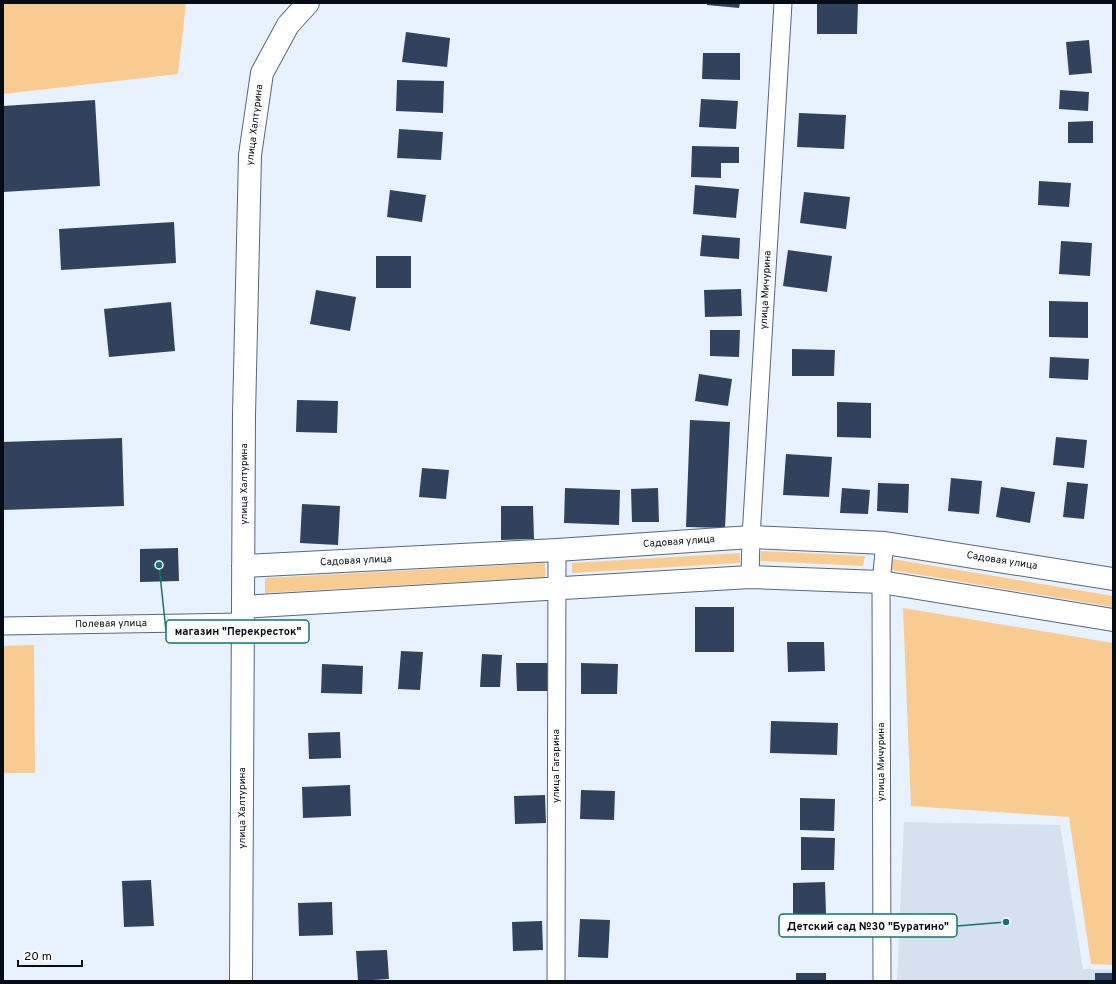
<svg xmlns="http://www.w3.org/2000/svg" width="1116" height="984" viewBox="0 0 1116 984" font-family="Overpass,sans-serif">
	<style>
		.built { fill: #d6e1f0 }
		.green { fill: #f8cb91 }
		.building { fill: #31435c }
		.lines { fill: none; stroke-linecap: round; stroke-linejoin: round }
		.street-casing { stroke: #546883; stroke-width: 19 }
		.secondary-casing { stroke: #546883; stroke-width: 24 }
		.street { stroke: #fff; stroke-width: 17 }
		.secondary { stroke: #fff; stroke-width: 22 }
		.labels { text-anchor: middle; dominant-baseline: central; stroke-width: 4; stroke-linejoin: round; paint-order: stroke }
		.street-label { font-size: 10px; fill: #050c16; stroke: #fefefe }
		.leader { fill: none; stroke: #0f766e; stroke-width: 1.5 }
		.callout-dot { fill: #0f766e; stroke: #fefefe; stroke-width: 1.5 }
		.callout { fill: #fefefe; stroke: #0f766e; stroke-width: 1.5 }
		.callout-label { font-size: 11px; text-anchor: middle; font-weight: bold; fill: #050c16 }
	</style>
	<rect width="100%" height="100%" fill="#e8f1fe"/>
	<path class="built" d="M904 822 1060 825 1083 969 1113 970V981H897Z"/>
	<path class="green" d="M3 3H186L178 74 3 94Z
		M761 551 865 556 863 566 760 561Z
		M740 553V563L572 573V563Z
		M892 559 1113 596V607L891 570Z
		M545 563V577L265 593V578Z
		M903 608 1113 643V965L1091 964 1069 817 911 806Z
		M34 645 35 773H3V646Z"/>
	<path class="building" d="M707 3H740L739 8 707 5Z
		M817 3H858L857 34H817Z
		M406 32 450 38 447 67 402 62Z
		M1089 40 1092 73 1069 75 1066 42Z
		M703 53H740V80L702 79Z
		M397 80 444 81 443 113 396 111Z
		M1060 90 1089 92 1088 111 1059 109Z
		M701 99 738 101 736 129 699 127Z
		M95 100 100 186 3 192V106Z
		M799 113 846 115 844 149 797 147Z
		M1093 121V143H1068V122Z
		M399 129 443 132 441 160 397 158Z
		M692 146 739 147V163H721V178L691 177Z
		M1039 181 1071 183 1069 207 1038 205Z
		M695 185 739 189 736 218 693 214Z
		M390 190 426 195 422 222 387 217Z
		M804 192 850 197 846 229 800 223Z
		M174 222 176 263 61 270 59 229Z
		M702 235 740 238 739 259 700 256Z
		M1061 241 1092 243 1090 276 1059 274Z
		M788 250 832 256 827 292 783 286Z
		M376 256H411V288H376Z
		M741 289 742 316 705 317 704 290Z
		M316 290 356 297 350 331 310 324Z
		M1049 301 1088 302V338L1049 337Z
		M171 302 175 351 109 357 104 309Z
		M710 330H740L739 357 710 356Z
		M792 349 835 350 834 376H792Z
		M1050 357 1089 359 1088 380 1049 378Z
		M699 374 732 379 728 406 695 401Z
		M297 400 338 401 337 433 296 432Z
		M837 402 871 403V438L837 437Z
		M690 420 730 422 725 528 686 527Z
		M1056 437 1087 440 1084 468 1053 465Z
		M122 438 124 506 3 510V442Z
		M786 454 832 457 829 497 783 495Z
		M422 468 449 470 446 499 419 497Z
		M951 478 982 481 979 514 948 511Z
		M1067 482 1088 484 1084 519 1063 517Z
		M878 483 909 484 908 513 877 511Z
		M1001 487 1035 492 1030 523 996 517Z
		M565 488 620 490 619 525 564 523Z
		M658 488 659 522H632L631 489Z
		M842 488 870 490 868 514 840 513Z
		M302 504 340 506 338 545 300 543Z
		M501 506H533L534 539 501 540Z
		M178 548 179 581 140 582V549Z
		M695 607H734V652H695Z
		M787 642H824L825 671 788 672Z
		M401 651 423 652 420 690 398 689Z
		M482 654 502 655 500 687H480Z
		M516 663H550V691H517Z
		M581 663 618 664 617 694H581Z
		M322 664 363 666 362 694 321 693Z
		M771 721 838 723 837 755 770 753Z
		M340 732 341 758 309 759 308 733Z
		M350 785 351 816 303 818 302 787Z
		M581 790 615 791 614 820 580 819Z
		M545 795 546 823 515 824 514 796Z
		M800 798 835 799 834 831 800 830Z
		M801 837 835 838 834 870H801Z
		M151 880 154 926 124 927 122 881Z
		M825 882 826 914H793V883Z
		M332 902 333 935 299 936 298 903Z
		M580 919 610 920 608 958 578 957Z
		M542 921 543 950 513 951 512 922Z
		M387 950 389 979 358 981 356 951Z
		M796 973H826V981H796Z
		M1095 973H1113V981H1095Z"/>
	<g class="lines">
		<g class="street-casing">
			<path id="street" d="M750 577 751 537 783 3
				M3 626 243 622
				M556 981 557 550
				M882 981 881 582 885 543"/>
		</g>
		<g class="secondary-casing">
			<path id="secondary" d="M243 566 557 550 751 537 885 543 1113 579
				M243 607 750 577 881 582 1113 620
				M241 981 244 415 250 155 262 73 288 25 308 3"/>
		</g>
		<use href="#street" class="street"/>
		<use href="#secondary" class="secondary"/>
	</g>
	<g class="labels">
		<g class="street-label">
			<text transform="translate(255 125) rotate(-83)">улица Халтурина</text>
			<text transform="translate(766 290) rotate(-87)">улица Мичурина</text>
			<text transform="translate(244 484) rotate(-90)">улица Халтурина</text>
			<text transform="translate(679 542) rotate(-4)">Садовая улица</text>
			<text transform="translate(356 561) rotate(-3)">Садовая улица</text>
			<text transform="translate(1002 561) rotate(9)">Садовая улица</text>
			<text transform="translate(111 624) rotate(-1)">Полевая улица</text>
			<text transform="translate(881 762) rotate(-90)">улица Мичурина</text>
			<text transform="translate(556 766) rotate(-90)">улица Гагарина</text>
			<text transform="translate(242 808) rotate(-90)">улица Халтурина</text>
		</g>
	</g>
	<path class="leader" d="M159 565L166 631M1006 922L957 926"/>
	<g class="callout-dot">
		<circle cx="159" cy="565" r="4"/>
		<circle cx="1006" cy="922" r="4"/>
	</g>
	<g class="callout">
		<rect x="166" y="620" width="143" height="23" rx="4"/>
		<rect x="779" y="914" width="178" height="23" rx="4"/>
	</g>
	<g class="callout-label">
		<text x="238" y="635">магазин "Перекресток"</text>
		<text x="868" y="930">Детский сад №30 "Буратино"</text>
	</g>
	<rect width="1116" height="984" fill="none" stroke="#050c16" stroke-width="8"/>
	<path d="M18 960v6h64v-6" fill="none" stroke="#050c16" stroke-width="2"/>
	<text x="24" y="960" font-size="12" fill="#050c16" stroke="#fefefe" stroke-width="3" paint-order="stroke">20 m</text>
</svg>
